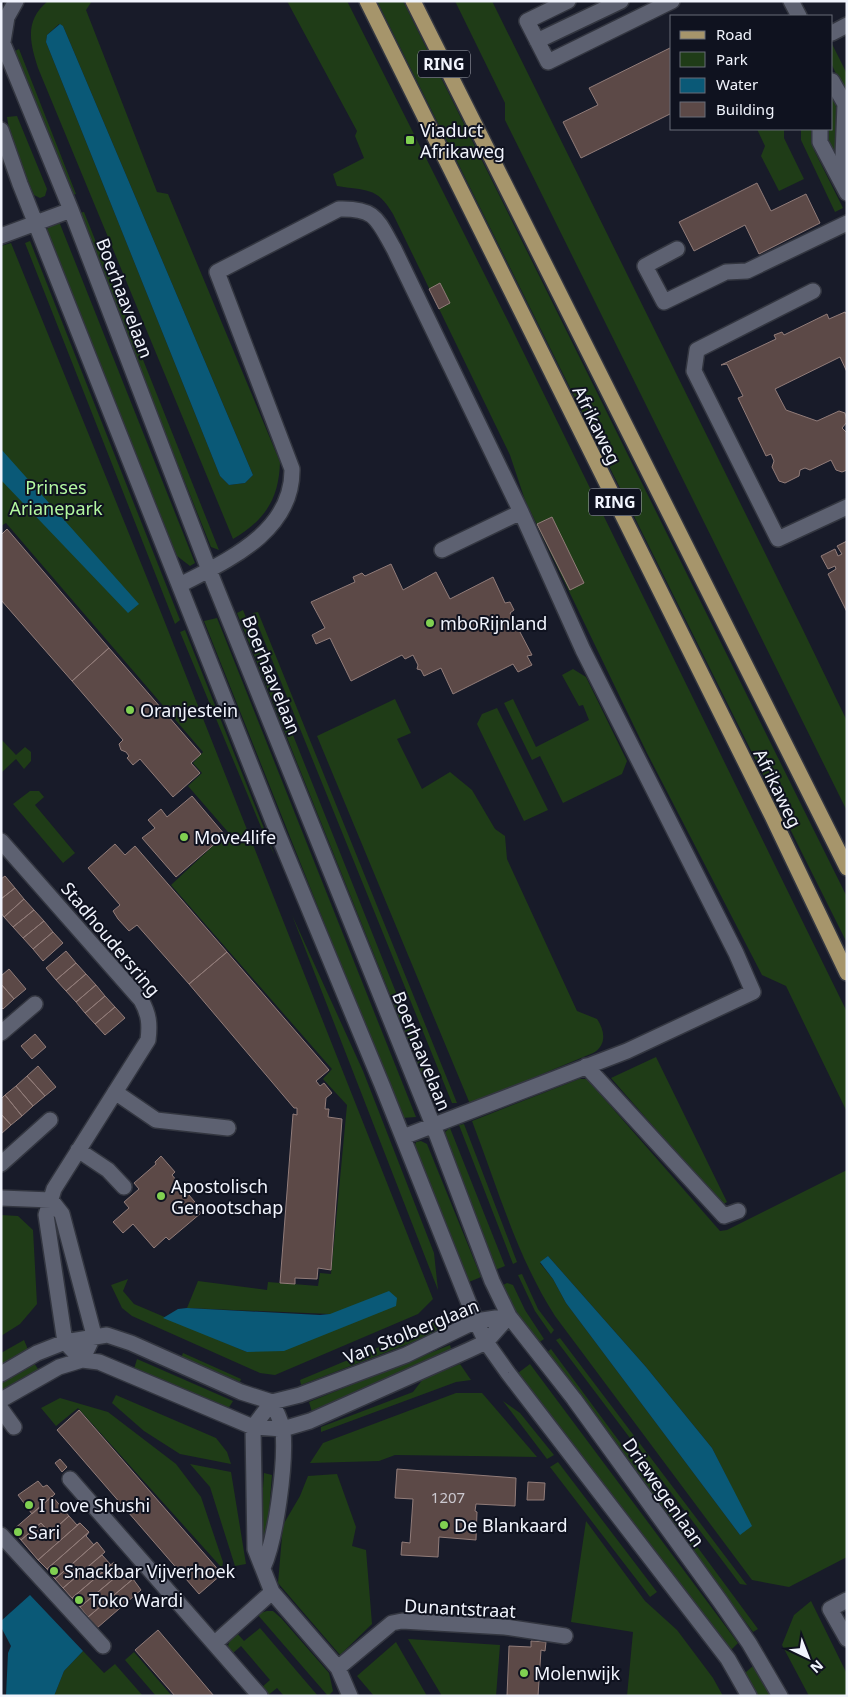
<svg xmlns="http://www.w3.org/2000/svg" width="848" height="1697" viewBox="0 0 848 1697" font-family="'Noto Sans',sans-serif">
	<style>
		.green { fill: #1f3c17; fill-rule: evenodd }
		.water { fill: #0a5977 }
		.building { fill: #5c4947; stroke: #917c79 }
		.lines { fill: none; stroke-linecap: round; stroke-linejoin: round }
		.minor-casing { stroke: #333640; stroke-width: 18 }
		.major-casing { stroke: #333640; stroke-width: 18 }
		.minor { stroke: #5d6171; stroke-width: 15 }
		.major { stroke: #a6956b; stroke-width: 15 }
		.poi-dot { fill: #80d051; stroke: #0f121f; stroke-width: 2 }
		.labels { text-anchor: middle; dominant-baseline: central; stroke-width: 4; stroke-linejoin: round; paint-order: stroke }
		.number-label { font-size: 15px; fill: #ccc9d0 }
		.shield { fill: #0f121f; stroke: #adb0ba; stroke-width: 1 }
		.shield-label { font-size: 16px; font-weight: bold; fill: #f1f4fd }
		.poi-label { font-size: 18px; fill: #f1f4fd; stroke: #0f121f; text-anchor: start }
		.street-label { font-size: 18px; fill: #f1f4fd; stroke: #0f121f }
		.park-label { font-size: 18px; fill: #b3f8a0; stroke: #0f121f }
	</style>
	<rect width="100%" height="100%" fill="#181b29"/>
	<path class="green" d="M48 1H92L86 10 157 192 168 194 280 462C279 499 265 520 233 539L38 68C30 42 24 21 48 1ZM59 24 63 26 253 475 245 483 229 485 220 476 46 42 47 35Z
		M287 1H347L510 325 847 1012V1112L786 986 762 975 647 753 525 500 510 455 393 214C377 186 365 191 337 186L333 174 364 158 355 136 357 131Z
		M377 1H403L847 897V943Z
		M455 1H492L803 630 847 721V811L505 120V103Z
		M832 44 847 74V98L832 65Z
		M19 49 76 194 70 196 17 62 15 51Z
		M832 97 837 108 836 161 826 143V129H832Z
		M17 116 47 189 45 196 40 198 34 195 11 141 7 117Z
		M757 129H784V138L804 179 779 191 761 156 765 146Z
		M801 129H814V150L843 208 835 212 801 140Z
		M84 212 219 550 211 547 77 213Z
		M53 222 60 224 195 563 190 566 177 556 47 232 48 226Z
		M30 241 180 620 175 624 25 243Z
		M11 243 160 610 433 1299 418 1314 275 1375 260 1373 132 1316 122 1308 111 1285 128 1279 123 1291 134 1304 247 1352 330 1314 187 1308 198 1281 267 1290 268 1282 318 1286 320 1273 331 1274 347 1105 323 1079 332 1069 171 885 228 832 188 786 202 773 193 763 203 752 6 523 1 526V246Z
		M243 610 441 1105 434 1104 237 613Z
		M258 612 457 1103H452L253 613Z
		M217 618 416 1117 402 1118 204 621Z
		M185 630 275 856 261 827 180 632Z
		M573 669 586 677 627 761 622 774 563 803 540 756 532 760 504 703 513 699 536 747 589 720 583 705 579 706 562 675Z
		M395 699 411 733 397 739 422 789 450 772 472 790 495 829 505 836 507 859 577 1011 597 1019C605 1031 607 1045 593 1053L470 1104 317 736Z
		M497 708 548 810 524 821 477 724 482 714Z
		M1 739 16 755 25 747 31 752V761L24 769 16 759 1 773Z
		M30 791H39L44 797 35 805 75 853 63 863 13 804Z
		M292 915 363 1071 434 1253 438 1290Z
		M656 1057 727 1202 722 1205 611 1078Z
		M579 1079H587L720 1231 727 1230 847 1170V1557L789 1587 752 1580 555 1316C517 1257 497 1186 472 1121ZM548 1256 646 1367 712 1448 730 1484 740 1535 566 1303 553 1279 540 1263Z
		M464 1124 517 1262 513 1264 459 1125Z
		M450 1128 505 1266 495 1270 445 1132Z
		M421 1141 427 1144 481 1277 469 1282 414 1148 416 1142Z
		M1 1215 18 1216 33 1230 37 1304 20 1324 1 1336Z
		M522 1274 538 1309 554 1330 551 1334 535 1311 518 1275Z
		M507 1283 513 1285 525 1310 544 1339 538 1343 519 1318 501 1286Z
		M438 1317 442 1331 301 1385 300 1380 427 1327Z
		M560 1338 747 1585 740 1584 556 1340Z
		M24 1340 29 1352 1 1368V1353Z
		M450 1345 452 1352 312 1412 309 1402Z
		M551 1349 758 1629 753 1632 546 1353Z
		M183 1353 241 1379 240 1382 181 1358Z
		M137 1359 233 1401 228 1409 134 1369Z
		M34 1363 40 1372 1 1395V1382Z
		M460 1364 471 1380 456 1382 321 1432V1427L413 1392 423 1379Z
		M530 1364 738 1643 730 1651 518 1373Z
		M456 1393H482L537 1457 395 1455 379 1461 310 1463 323 1443Z
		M116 1395 216 1438 227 1452 231 1464 180 1454 144 1431 112 1403Z
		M60 1398 108 1412 176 1464 201 1497 223 1562 222 1568 78 1408 56 1426 41 1408Z
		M503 1401 520 1413 554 1455 547 1459Z
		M558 1462 657 1592 650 1597 550 1467Z
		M190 1464 231 1472 246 1564 235 1566 210 1487Z
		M264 1473 272 1475 266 1550 259 1549Z
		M337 1474 356 1527 352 1546 366 1550 372 1624 340 1655 278 1583 283 1525 300 1496 308 1476Z
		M586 1521 645 1601 677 1630 713 1678 723 1696H627L633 1632 571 1622Z
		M811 1601 847 1674V1696H809L782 1645 794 1615Z
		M267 1611H273L281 1618 329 1673 333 1691 328 1696 257 1614Z
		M260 1628 318 1696H284L277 1688 267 1696 261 1688 270 1680 241 1646 232 1654 228 1646 231 1636 236 1632 244 1641Z
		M408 1639 500 1645 496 1696H442Z
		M396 1642 427 1696H374L357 1676Z
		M83 1651 104 1673 115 1664 143 1696H54L64 1671Z
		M134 1652 172 1696H156L125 1660Z
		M754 1665 771 1696H757L745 1673Z"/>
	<path class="water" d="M60 24 63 26 253 475 245 483 229 485 220 476 46 42 47 35Z
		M1 449 139 604 128 613 1 480Z
		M548 1256 646 1367 712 1448 752 1526 740 1535 566 1303 553 1279 540 1262Z
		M389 1291 397 1298 396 1306 284 1351 247 1352 163 1318 178 1309 187 1308 320 1315 330 1314Z
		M30 1595 83 1651 64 1671 54 1696H6L8 1653 11 1646 1 1627V1621Z"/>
	<path class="building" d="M672 47V113L581 158 563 122 598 105 589 88Z
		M757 183 771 211 806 194 820 223 759 254 745 225 694 251 679 222Z
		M440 283 450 303 439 309 429 289Z
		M845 312 847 315V372L840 357 775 389 786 410 817 421 839 411 845 413 847 422 842 428 847 433V470L842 472 836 470 831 460 810 470 805 468 800 470 799 476 785 483 779 481 772 467 774 461 771 454 766 456 738 398 743 396 727 364 721 365 776 339 774 335 782 332 784 335 827 314 829 319Z
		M552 517 584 583 570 590 537 524Z
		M7 529 109 648 72 681 1 600V535Z
		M847 541V612L828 574 836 569 835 566 828 569 821 556 835 549 838 556 842 554 837 546Z
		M391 564 403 590 436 572 450 599 493 577 505 603 510 602 514 610 510 613 532 655 527 656 532 665 518 672 513 664 453 694 441 668 424 676 421 670 417 669 418 665 413 655 405 659 402 655 351 681 330 638 316 644 312 635 325 628 311 602 355 582 353 577 362 573 365 576Z
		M109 648 201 754 191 763 200 773 173 797 140 759 133 765 127 758 129 756 126 752 121 750 119 744 123 740 72 681Z
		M192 796 225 835 176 877 142 838 155 828 148 820 161 809 167 817Z
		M115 844 125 855 135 846 227 952 189 984 137 925 129 931 118 919 113 911 120 905 88 868Z
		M5 876 15 888 1 899V879Z
		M15 888 24 899 4 917 1 913V899Z
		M24 899 34 910 13 927 4 917Z
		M34 910 44 921 23 938 13 927Z
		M44 921 53 932 33 949 23 938Z
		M53 932 63 943 43 961 33 949Z
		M66 951 76 963 56 980 46 968Z
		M227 952 329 1070 316 1081 320 1086 324 1083 332 1093 326 1098 325 1109H329L328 1117 342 1119 331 1270 318 1268 317 1279 295 1278V1284L280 1283 293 1114 297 1115V1108H294L189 984Z
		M76 963 86 974 66 991 56 980Z
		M9 969 26 989 14 999 1 984V976Z
		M86 974 96 985 76 1002 66 991Z
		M1 984 14 999 3 1009 1 1007Z
		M96 985 105 996 85 1013 76 1002Z
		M105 996 115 1007 95 1024 85 1013Z
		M115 1007 125 1018 105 1035 95 1024Z
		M35 1034 46 1047 32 1059 21 1046Z
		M38 1066 56 1087 45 1096 27 1076Z
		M27 1076 45 1096 33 1106 16 1086Z
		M16 1086 33 1106 22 1116 5 1095Z
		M5 1095 22 1116 11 1125 1 1114V1099Z
		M1 1114 11 1125 1 1134Z
		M161 1156 175 1172 172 1175 200 1208 198 1210 201 1213 169 1240 166 1237 154 1248 133 1224 123 1233 113 1222 129 1208 124 1202 139 1189 134 1183 156 1164 155 1162Z
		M79 1410 222 1574 199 1594 57 1430Z
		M60 1459 67 1467 62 1472 55 1463Z
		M397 1469 516 1478 515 1506 476 1504 475 1511 477 1512 476 1540 439 1537 438 1557 401 1555 402 1542 410 1543 413 1499 395 1498Z
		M38 1481 43 1487 47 1485 55 1494 32 1514 18 1495Z
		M528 1482 545 1483 544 1500H527Z
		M52 1496 69 1516 50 1533 41 1523 21 1540 13 1530Z
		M69 1516 77 1525 80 1523 38 1560 21 1540 41 1523 50 1533Z
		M80 1523 89 1532 47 1569 38 1560Z
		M89 1532 86 1536 94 1545 97 1542 55 1579 47 1569Z
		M97 1542 105 1552 63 1588 55 1579Z
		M102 1555 111 1565 72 1598 63 1588Z
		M114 1562 122 1572 80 1607 72 1598Z
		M124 1570 133 1579 88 1617 80 1607Z
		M133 1579 141 1590 97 1628 88 1617Z
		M158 1630 214 1696H175L135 1650Z
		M531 1641 546 1642 545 1651 541 1650 538 1696H507L509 1646 531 1647Z"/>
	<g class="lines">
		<g class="minor-casing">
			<path id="minor" d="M568 1 527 21 548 62 672 1
				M791 1 799 16
				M832 33 847 25
				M537 41 621 1
				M4 46 71 210 209 570 433 1125 492 1281 509 1316 574 1399 720 1601 749 1643 780 1696
				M1 54 7 17 16 1
				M832 81 845 104 842 183
				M820 129V142L847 193
				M1 130 20 184 278 834 382 1085 476 1321 486 1342 508 1373 728 1659 749 1696
				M1 236 71 210
				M677 249 645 266 664 302 726 272 747 271 847 223
				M813 291 697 350 694 371 778 539 847 507
				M442 550 521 512
				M180 585C228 560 293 532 292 469L217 272 339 209C376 208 377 219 394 249L521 512 583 650 736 953 753 992 627 1051 403 1137
				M1 841 141 1000C149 1014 150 1024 148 1040L54 1189 46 1215 65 1342 82 1360 94 1335 62 1214 51 1200
				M1 1033 35 1004
				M586 1066 724 1216 738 1211
				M115 1092 156 1120 228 1128
				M78 1150 108 1170 124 1187
				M1 1164 50 1120
				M1 1198 51 1200
				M1 1374 37 1353 65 1342 107 1335 131 1343 241 1392 272 1402 300 1395 406 1355 476 1321 509 1316
				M1 1400 59 1367 82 1360 99 1362 253 1427 283 1429 310 1421 469 1350 486 1342 509 1316
				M272 1402 253 1427 255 1549 272 1592 338 1668 350 1696
				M1 1409 14 1427
				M70 1479 260 1696
				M1 1535 103 1646
				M263 1568C276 1539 286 1464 283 1431 282 1422 276 1411 272 1402
				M847 1600 830 1609 847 1639
				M215 1643 272 1592
				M338 1668 392 1623 402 1621 505 1627 565 1636"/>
		</g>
		<g class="major-casing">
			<path id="major" d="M367 1 772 816 847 973
				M413 1 847 868"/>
		</g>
		<use href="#minor" class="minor"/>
		<use href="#major" class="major"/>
	</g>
	<g class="poi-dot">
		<rect x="405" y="135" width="10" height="10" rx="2.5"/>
		<circle cx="430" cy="623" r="5"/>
		<circle cx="130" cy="710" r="5"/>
		<circle cx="184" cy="837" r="5"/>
		<circle cx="161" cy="1196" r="5"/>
		<circle cx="29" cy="1505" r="5"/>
		<circle cx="444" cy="1525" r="5"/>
		<circle cx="18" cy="1532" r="5"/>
		<circle cx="54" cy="1571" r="5"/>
		<circle cx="79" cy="1600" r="5"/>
		<circle cx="524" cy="1673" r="5"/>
	</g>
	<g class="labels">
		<g class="number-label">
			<text x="448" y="1497">1207</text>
		</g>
		<g class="shield">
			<rect x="418" y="50.5" width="52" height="27" rx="4"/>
			<rect x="589" y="488.5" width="52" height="27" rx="4"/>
		</g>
		<g class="shield-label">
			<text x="444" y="64">RING</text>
			<text x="615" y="502">RING</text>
		</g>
		<g class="poi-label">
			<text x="420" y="130">Viaduct<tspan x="420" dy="21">Afrikaweg</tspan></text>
			<text x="440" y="623">mboRijnland</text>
			<text x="140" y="710">Oranjestein</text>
			<text x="194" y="837">Move4life</text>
			<text x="171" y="1186">Apostolisch<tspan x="171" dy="21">Genootschap</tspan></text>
			<text x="39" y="1505">I Love Shushi</text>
			<text x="454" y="1525">De Blankaard</text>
			<text x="28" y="1532">Sari</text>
			<text x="64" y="1571">Snackbar Vijverhoek</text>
			<text x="89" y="1600">Toko Wardi</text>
			<text x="534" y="1673">Molenwijk</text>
		</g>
		<g class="street-label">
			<text transform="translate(125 298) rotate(69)">Boerhaavelaan</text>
			<text transform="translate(597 425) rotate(64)">Afrikaweg</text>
			<text transform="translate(272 675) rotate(68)">Boerhaavelaan</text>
			<text transform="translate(778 788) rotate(64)">Afrikaweg</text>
			<text transform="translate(111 939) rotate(50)">Stadhoudersring</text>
			<text transform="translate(422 1051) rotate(68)">Boerhaavelaan</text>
			<text transform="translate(411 1331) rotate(-22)">Van Stolberglaan</text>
			<text transform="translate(664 1492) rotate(55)">Driewegenlaan</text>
			<text transform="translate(460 1608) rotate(3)">Dunantstraat</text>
		</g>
		<g class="park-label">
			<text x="56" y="487">Prinses<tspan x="56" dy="21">Arianepark</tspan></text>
		</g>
	</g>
	<rect width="848" height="1697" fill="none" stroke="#f1f4fd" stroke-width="5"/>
	<rect x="670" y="15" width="162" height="115" fill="#0f121f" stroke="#696c78"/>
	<rect x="680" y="31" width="25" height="8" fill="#a6956b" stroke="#696c78"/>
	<text x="716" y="40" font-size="15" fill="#f1f4fd">Road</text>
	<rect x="680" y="52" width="25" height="15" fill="#1f3c17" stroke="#696c78"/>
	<text x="716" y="65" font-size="15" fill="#f1f4fd">Park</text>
	<rect x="680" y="78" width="25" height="15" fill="#0a5977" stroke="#696c78"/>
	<text x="716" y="90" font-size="15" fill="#f1f4fd">Water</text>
	<rect x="680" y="102" width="25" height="15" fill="#5c4947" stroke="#696c78"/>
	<text x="716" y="115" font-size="15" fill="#f1f4fd">Building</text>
	<g transform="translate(808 1657) rotate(137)" stroke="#0f121f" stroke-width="4" paint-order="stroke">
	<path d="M0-4L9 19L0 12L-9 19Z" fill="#f1f4fd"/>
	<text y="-8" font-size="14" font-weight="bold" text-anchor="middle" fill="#f1f4fd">N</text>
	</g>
</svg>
